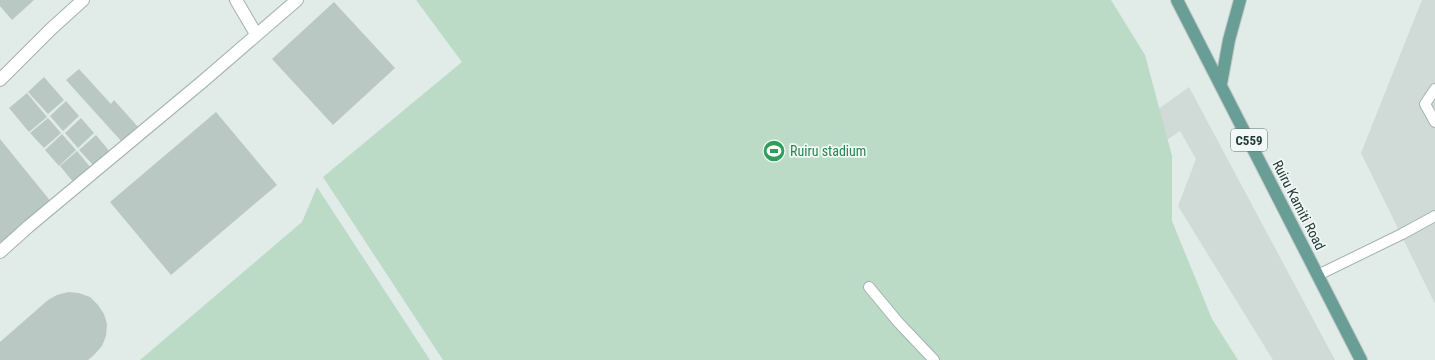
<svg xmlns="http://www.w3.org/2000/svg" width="1435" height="360" viewBox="0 0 1435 360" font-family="'Roboto Condensed',sans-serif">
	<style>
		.built { fill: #d0dbd7 }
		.green { fill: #bbdbc7 }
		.building { fill: #bac8c4 }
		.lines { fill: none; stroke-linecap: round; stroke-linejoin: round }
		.service-casing { stroke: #a4b3af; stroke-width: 12 }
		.minor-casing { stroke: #a4b3af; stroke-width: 14 }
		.primary-casing { stroke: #c1c8c7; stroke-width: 14 }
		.service { stroke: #fff; stroke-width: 10 }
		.minor { stroke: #fff; stroke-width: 12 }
		.primary { stroke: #689e96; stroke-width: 12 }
		.labels { text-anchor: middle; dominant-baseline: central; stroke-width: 3.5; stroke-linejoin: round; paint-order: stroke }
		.shield { fill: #f2f8f5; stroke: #617470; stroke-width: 1 }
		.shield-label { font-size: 13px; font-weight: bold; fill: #233b37 }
		.leisure-label { font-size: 14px; fill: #27864d; stroke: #f2f8f5; text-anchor: start }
		.street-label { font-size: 14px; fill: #233b37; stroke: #f2f8f5 }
	</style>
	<rect width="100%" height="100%" fill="#e1ebe8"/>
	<path class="built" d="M1422 0H1435V304L1361 153Z
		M1189 87 1335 360H1273L1178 206 1196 159 1180 131 1147 154 1136 125Z"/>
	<path class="green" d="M416 0H1111L1145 55 1172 156V221L1212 319 1238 360H443L323 177 462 62Z
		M317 187 430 360H140L302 222Z"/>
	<path class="building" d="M0 0H34L12 20 0 6Z
		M334 2 395 68 333 125 272 59Z
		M79 69 111 104 114 100 139 128 122 142 66 80Z
		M44 77 64 100 48 114 28 92Z
		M27 93 47 117 29 132 9 108Z
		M66 101 79 116 63 131 50 116Z
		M216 112 277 185 171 275 110 202Z
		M48 118 61 133 44 148 30 133Z
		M81 118 94 133 78 148 65 133Z
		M62 134 76 150 59 166 45 150Z
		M96 135 110 152 94 166 79 150Z
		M0 139 52 203 0 248Z
		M77 151 91 168 74 183 60 166Z
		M68 292 79 293 90 297 98 305 104 314 107 324 106 336 102 346 94 355 88 360H0V342L48 300 57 295Z"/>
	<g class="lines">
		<g class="service-casing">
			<path id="service" d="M1435 89 1425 104 1435 122
				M1318 275 1402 234 1435 216
				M869 287 898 322 934 360"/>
		</g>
		<g class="minor-casing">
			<path id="minor" d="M236 0 256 34
				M0 80 51 29 83 0
				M0 252 29 226 202 82 297 0"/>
		</g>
		<g class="primary-casing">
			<path id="primary" d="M1177 0 1361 360
				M1221 84 1229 40 1240 0"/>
		</g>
		<use href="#service" class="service"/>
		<use href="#minor" class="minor"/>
		<use href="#primary" class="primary"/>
	</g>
	<defs>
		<g id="stadium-disc" transform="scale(1.15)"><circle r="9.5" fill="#2e9e5b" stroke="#f2f8f5"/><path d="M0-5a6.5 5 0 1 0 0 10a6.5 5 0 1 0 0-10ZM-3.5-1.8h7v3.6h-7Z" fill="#fff"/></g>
	</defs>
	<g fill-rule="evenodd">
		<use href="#stadium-disc" x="774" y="151"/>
	</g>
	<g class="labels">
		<rect class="shield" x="1231" y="129" width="36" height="22" rx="3"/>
		<g class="shield-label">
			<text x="1249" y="140">C559</text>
		</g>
		<g class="leisure-label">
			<text x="790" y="151">Ruiru stadium</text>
		</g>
		<g class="street-label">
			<text transform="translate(1299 205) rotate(63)">Ruiru Kamiti Road</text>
		</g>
	</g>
</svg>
